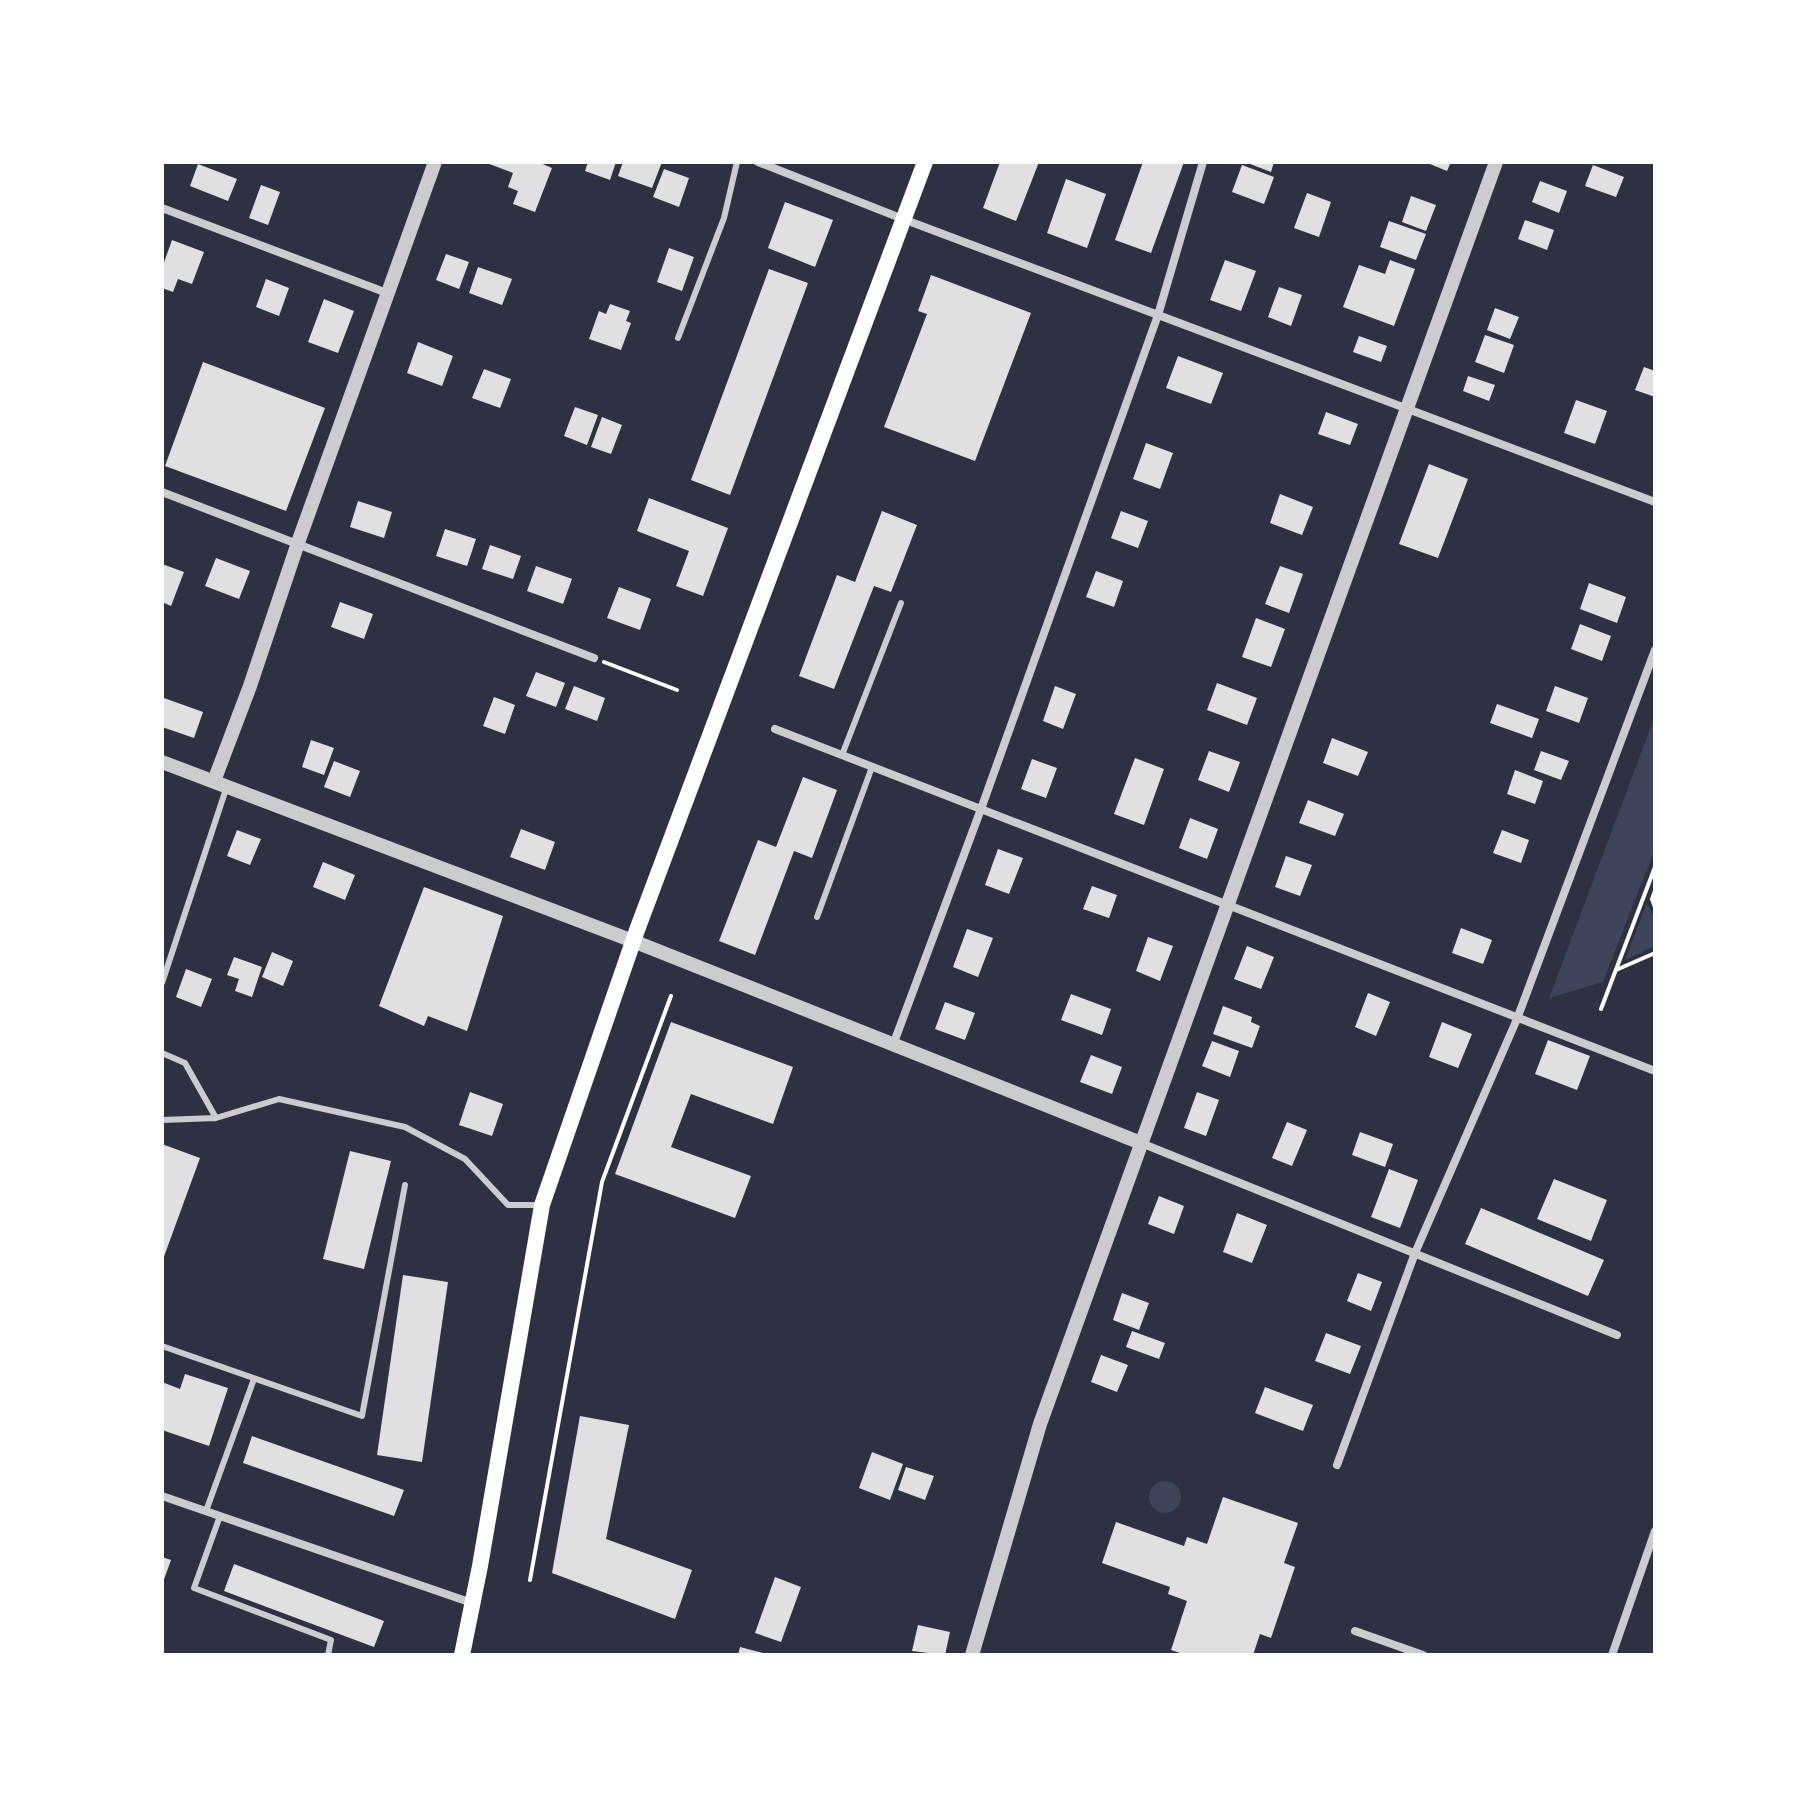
<svg xmlns="http://www.w3.org/2000/svg" width="1817" height="1817" viewBox="0 0 1817 1817" font-family="'Work Sans',sans-serif">
	<style>
		.green { fill: #3c4559 }
		.building { fill: #e0e0e3 }
		.lines { fill: none; stroke-linecap: round; stroke-linejoin: round }
		.path { stroke: #fff; stroke-width: 4 }
		.service { stroke: #caccd0; stroke-width: 6 }
		.minor { stroke: #caccd0; stroke-width: 8 }
		.tertiary { stroke: #caccd0; stroke-width: 14 }
		.secondary { stroke: #fff; stroke-width: 16 }
	</style>
	<rect width="100%" height="100%" fill="#2d3142"/>
	<path class="green" d="M1655 716V849L1603 982 1549 998Z
		M1647 903 1655 921V946L1625 960Z
		M1149 1497a16 16 0 1 1 32 0a16 16 0 1 1-32 0Z"/>
	<path class="building" d="M484 162H538L552 168 535 212 513 204 518 191 508 187 513 173Z
		M588 162H616L610 180 585 171Z
		M623 162H662L652 188 618 176Z
		M1000 162H1039L1016 221 983 208Z
		M1143 162H1184L1151 253 1115 240Z
		M1245 162H1274L1271 172Z
		M1425 162H1451L1447 171Z
		M198 164 237 179 228 201 190 186Z
		M1242 165 1274 177 1264 204 1232 192Z
		M1593 165 1624 177 1616 197 1585 186Z
		M664 169 689 178 679 207 653 197Z
		M1066 179 1106 194 1087 248 1047 233Z
		M1540 181 1567 191 1559 213 1532 202Z
		M261 185 280 192 268 225 249 218Z
		M1307 193 1331 202 1319 237 1294 228Z
		M1411 196 1436 205 1426 231 1402 222Z
		M785 202 833 220 815 267 768 248Z
		M1525 220 1554 230 1547 250 1518 239Z
		M1389 221 1426 234 1416 260 1380 247Z
		M172 240 204 252 192 284 178 279 173 292 162 288V268Z
		M669 248 694 257 682 291 657 282Z
		M446 254 469 262 459 289 436 280Z
		M1225 260 1256 271 1241 311 1210 300Z
		M1390 260 1415 269 1394 326 1343 307 1359 265 1385 274Z
		M478 267 512 279 502 305 469 293Z
		M769 269 808 283 730 495 691 480Z
		M931 275 1031 313 975 461 884 427 927 314 918 311Z
		M266 279 289 288 279 316 256 307Z
		M1279 287 1302 295 1291 326 1268 317Z
		M324 299 354 311 338 353 308 342Z
		M610 304 630 311 626 321 631 323 621 350 589 339 599 311 606 314Z
		M1495 308 1519 317 1510 339 1487 330Z
		M1485 335 1514 345 1504 373 1475 362Z
		M1359 336 1387 346 1381 362 1353 352Z
		M418 342 453 356 442 386 407 373Z
		M1178 356 1223 373 1211 404 1166 388Z
		M203 362 325 408 286 511 165 466Z
		M1644 367 1655 371V397L1635 390Z
		M484 369 511 379 500 408 472 398Z
		M1468 376 1495 385 1489 401 1463 391Z
		M1576 400 1607 411 1595 444 1564 433Z
		M575 407 598 415 587 445 564 436Z
		M1326 412 1358 424 1350 445 1318 434Z
		M602 417 622 425 611 454 591 447Z
		M1146 443 1173 453 1160 489 1133 479Z
		M1429 464 1468 479 1438 558 1399 544Z
		M1280 494 1313 507 1302 535 1270 523Z
		M649 498 728 528 703 596 676 586 689 551 637 531Z
		M358 501 392 512 384 538 350 527Z
		M882 511 917 525 891 592 874 586 834 689 799 676 837 575 855 582Z
		M1121 511 1148 521 1138 548 1111 538Z
		M445 529 476 539 467 566 436 556Z
		M490 545 521 556 513 579 482 569Z
		M216 558 250 571 239 599 205 586Z
		M162 564 184 572 171 606 162 602Z
		M536 566 572 579 563 604 527 591Z
		M1280 566 1303 574 1289 613 1265 604Z
		M1096 571 1123 581 1114 607 1086 597Z
		M1589 583 1626 597 1617 623 1580 609Z
		M619 587 651 599 640 630 607 618Z
		M340 602 373 614 364 639 331 627Z
		M1256 618 1285 629 1271 667 1242 657Z
		M1580 624 1611 636 1602 661 1571 649Z
		M536 672 565 683 556 707 526 696Z
		M1217 683 1257 698 1247 725 1207 710Z
		M574 686 605 698 597 721 565 709Z
		M1055 686 1076 694 1063 729 1043 721Z
		M1555 686 1588 698 1579 723 1546 711Z
		M494 697 515 705 505 734 483 726Z
		M164 698 203 712 194 738 162 727Z
		M1497 704 1539 719 1532 738 1490 723Z
		M1332 738 1368 752 1358 776 1323 763Z
		M311 740 334 748 324 775 302 767Z
		M1209 751 1240 762 1229 792 1198 780Z
		M1541 751 1569 761 1561 780 1534 770Z
		M1135 758 1164 769 1144 825 1114 814Z
		M1032 759 1057 768 1046 798 1021 789Z
		M334 761 360 771 350 797 324 787Z
		M1515 770 1543 781 1535 804 1507 794Z
		M803 777 837 790 812 858 794 851 755 955 719 941 758 840 776 847Z
		M1308 800 1344 814 1335 836 1299 823Z
		M1190 818 1218 829 1207 859 1179 848Z
		M521 829 555 842 545 870 510 857Z
		M237 830 261 839 250 865 227 856Z
		M1502 830 1529 840 1521 863 1493 853Z
		M998 849 1023 858 1009 894 985 885Z
		M1286 856 1312 865 1300 896 1275 887Z
		M323 862 355 875 345 900 313 887Z
		M1092 886 1117 895 1109 918 1083 909Z
		M424 887 503 916 467 1031 428 1016 424 1026 379 1006Z
		M1461 928 1492 940 1483 964 1452 953Z
		M967 929 993 938 978 977 953 967Z
		M1148 937 1173 946 1160 981 1136 971Z
		M1247 946 1274 957 1261 989 1234 979Z
		M272 952 293 961 283 986 262 977Z
		M234 957 262 967 252 997 235 991 239 979 227 975Z
		M186 969 212 979 201 1007 176 997Z
		M1368 993 1390 1002 1376 1036 1355 1027Z
		M1071 994 1111 1009 1102 1035 1061 1020Z
		M945 1002 975 1013 965 1040 935 1029Z
		M1223 1006 1252 1017 1251 1022 1260 1026 1252 1048 1213 1034Z
		M671 1022 793 1067 773 1124 691 1094 671 1147 751 1176 735 1218 615 1174Z
		M1442 1022 1472 1034 1458 1068 1429 1057Z
		M1548 1040 1590 1056 1577 1090 1535 1074Z
		M1212 1041 1239 1051 1230 1077 1202 1066Z
		M1091 1055 1122 1067 1112 1094 1080 1082Z
		M470 1092 503 1104 492 1136 459 1125Z
		M1197 1092 1219 1100 1206 1136 1184 1128Z
		M1287 1122 1307 1130 1292 1166 1272 1158Z
		M1360 1132 1393 1144 1385 1167 1352 1155Z
		M162 1144 200 1158 162 1262Z
		M350 1151 391 1161 364 1269 323 1259Z
		M1389 1169 1418 1180 1400 1228 1371 1217Z
		M1554 1179 1607 1200 1591 1241 1537 1219Z
		M1159 1196 1184 1206 1174 1234 1148 1224Z
		M1481 1208 1604 1260 1588 1296 1465 1244Z
		M1237 1213 1267 1225 1252 1263 1223 1252Z
		M1358 1273 1382 1282 1371 1311 1347 1301Z
		M403 1275 448 1282 422 1462 377 1455Z
		M1122 1293 1149 1303 1139 1330 1113 1320Z
		M1132 1331 1165 1343 1159 1359 1126 1347Z
		M1326 1333 1361 1346 1350 1374 1315 1361Z
		M1101 1355 1128 1365 1117 1392 1091 1382Z
		M185 1374 228 1388 209 1446 162 1430V1382L180 1389Z
		M1265 1387 1313 1405 1303 1431 1255 1413Z
		M580 1416 629 1425 606 1539 692 1570 675 1619 552 1573Z
		M252 1436 404 1490 394 1516 243 1463Z
		M872 1452 903 1464 890 1500 859 1488Z
		M906 1467 934 1476 925 1500 898 1490Z
		M1223 1497 1298 1523 1284 1563 1295 1567 1271 1638 1260 1634 1253 1655H1186L1171 1650 1187 1601 1168 1594 1170 1587 1102 1563 1116 1522 1184 1546 1187 1537 1207 1544Z
		M162 1557 171 1560 162 1585Z
		M234 1564 384 1621 374 1647 224 1591Z
		M775 1577 801 1587 781 1642 755 1633Z
		M918 1625 950 1632 945 1655 912 1651Z
		M740 1647 767 1654V1655H738Z"/>
	<g class="lines">
		<path class="path" d="M604 662 677 690
			M1655 891 1652 899 1655 907
			M1616 970 1655 953
			M1601 1009 1655 867
			M530 1580 602 1182 671 996"/>
		<path class="service" d="M678 338 724 218 737 162
			M842 755 901 603
			M817 917 872 767
			M162 983 226 789
			M162 1053 185 1063 216 1118
			M162 1120 216 1118 279 1099 405 1127 465 1159 508 1205H538
			M162 1346 362 1416 405 1185
			M206 1511 254 1379
			M220 1516 194 1588 331 1640 328 1655"/>
		<path class="minor" d="M758 162 903 219 1655 502
			M162 208 387 293
			M162 492 594 658
			M775 729 1655 1071
			M893 1045 981 809 1158 315 1203 162
			M1141 1143 1617 1335
			M1337 1465 1415 1253 1517 1019 1655 650
			M162 1496 472 1603
			M1355 1631 1423 1655
			M1612 1655 1655 1531"/>
		<path class="tertiary" d="M162 762 633 941 1141 1143
			M214 781 250 686 300 537 435 162
			M972 1655 1040 1424 1496 162"/>
		<path class="secondary" d="M462 1655 480 1566 542 1205 637 930 925 162"/>
	</g>
	<rect width="1817" height="1817" fill="none" stroke="#ffffff" stroke-width="328"/>
</svg>
